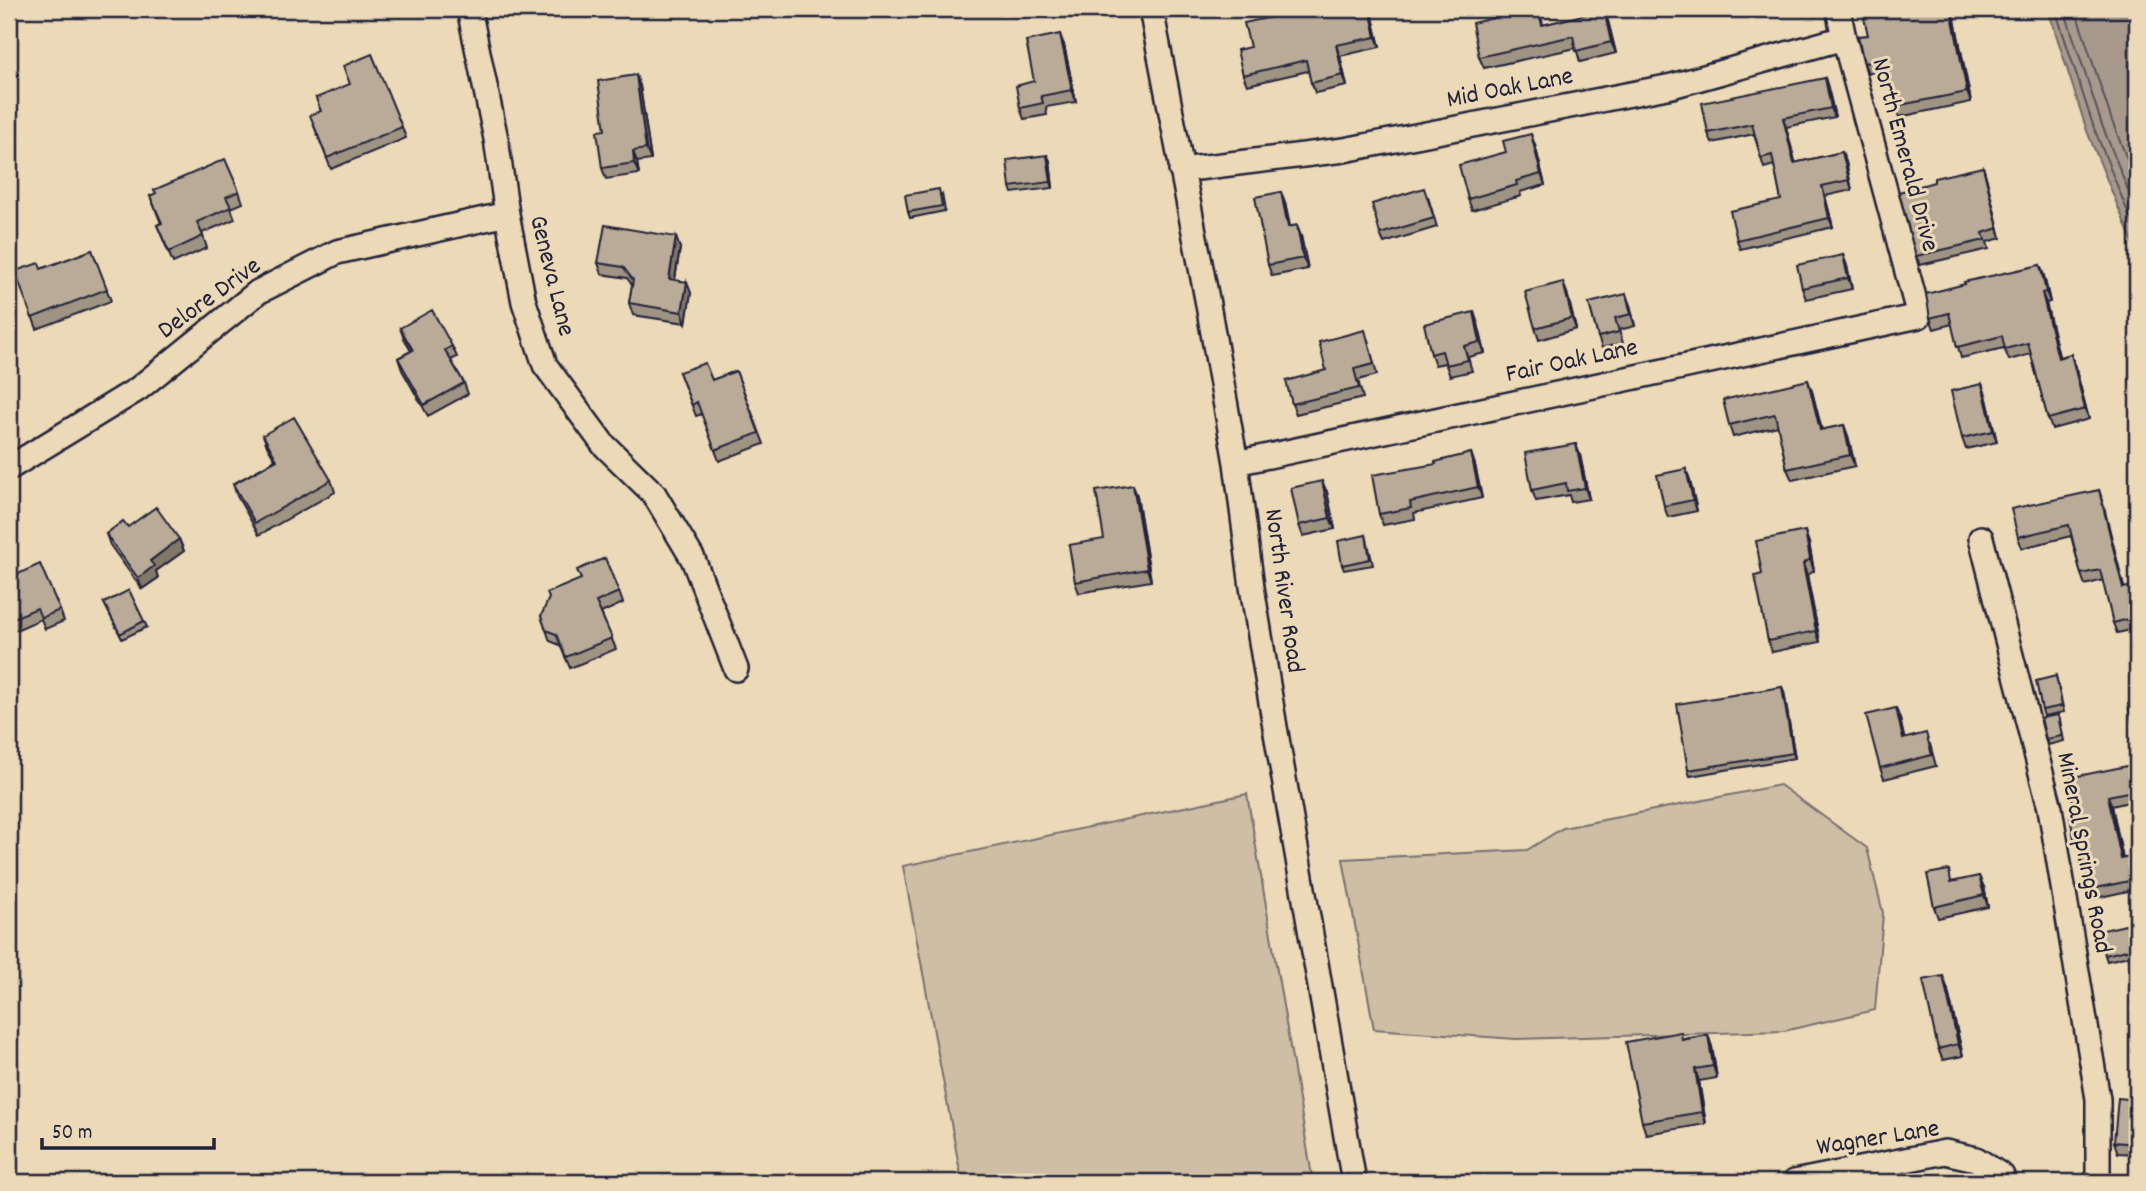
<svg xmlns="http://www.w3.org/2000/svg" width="2146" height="1191" viewBox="0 0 2146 1191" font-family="Dekko,sans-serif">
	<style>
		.green { fill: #cebea5; stroke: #787070; stroke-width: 2 }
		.water { fill: #a79a8d; stroke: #726a6c; stroke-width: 2 }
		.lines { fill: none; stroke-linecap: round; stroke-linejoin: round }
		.shore { stroke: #57525c; stroke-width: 2 }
		.minor-casing { stroke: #22223b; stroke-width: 28 }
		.minor { stroke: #ebd9b7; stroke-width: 23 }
		.wall { fill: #9f9383; stroke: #22223b; stroke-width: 2 }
		.shaded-wall { fill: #82786a; stroke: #22223b; stroke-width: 2 }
		.building { fill: #b9ab98; stroke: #22223b; stroke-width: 2 }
		.labels { text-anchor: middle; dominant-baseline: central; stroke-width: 6; stroke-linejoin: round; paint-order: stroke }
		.street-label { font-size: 26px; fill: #22223b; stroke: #ebd9b7 }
	</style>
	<rect width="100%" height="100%" fill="#ebd9b7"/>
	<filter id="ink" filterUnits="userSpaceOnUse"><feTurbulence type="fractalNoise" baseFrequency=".0143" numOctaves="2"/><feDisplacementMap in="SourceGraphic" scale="14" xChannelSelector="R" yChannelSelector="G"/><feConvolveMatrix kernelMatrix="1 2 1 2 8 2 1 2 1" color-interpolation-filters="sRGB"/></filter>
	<g filter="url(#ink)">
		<path class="green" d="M1780 785 1867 848 1883 913 1875 1010 1784 1031 1516 1039 1374 1029 1343 859 1527 850 1563 828Z
			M1247 794 1313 1182H962L903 866Z"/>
		<path class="water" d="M2048 9H2137V253L2087 131Z"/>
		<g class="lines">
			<path class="shore" d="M2055 9 2094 128 2137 235
				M2064 9 2102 125 2137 212
				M2075 9 2112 121 2137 184"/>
			<g class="minor-casing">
				<path id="minor" d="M469 9 496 139 507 214 524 302 545 365 603 444 654 494 693 559 736 669
					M1151 9 1207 299 1236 463 1252 587 1275 727 1354 1182
					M1181 170 1344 150 1672 86 1844 38
					M1236 463 1919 316 1844 38 1838 9
					M9 468 138 389 258 292 337 252 507 214
					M1981 538 2050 808 2098 1099V1182
					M1794 1182 1945 1152 1976 1159 2002 1176 2003 1182"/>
			</g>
			<use href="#minor" class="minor"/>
		</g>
		<path class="wall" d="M1309 9H1371L1380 47 1340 56 1347 86 1315 93 1308 71 1247 85 1243 75 1250 47Z
			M1492 9H1518L1519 13 1542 20 1543 25 1604 10 1608 21 1616 53 1580 62 1576 48 1484 68 1479 57 1494 18Z
			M1951 9 1955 20 1971 102 1899 117 1895 106 1888 69 1868 73 1864 63 1868 35Z
			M1064 45 1076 102 1046 107 1047 115 1024 119 1020 108 1034 81Z
			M1825 78 1828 88 1835 117 1786 127 1795 163 1842 152 1846 162 1852 190 1825 196 1833 227 1740 249 1737 240 1781 200 1774 165 1764 168 1754 134 1712 143 1708 133Z
			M640 86 651 160 637 162 639 174 606 179 602 168 605 130Z
			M316 98 402 127 406 138 331 169 314 126 321 111Z
			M1535 145 1545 185 1520 192 1521 196 1472 210 1468 199Z
			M1047 155 1050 161 1053 188 1012 193 1010 187Z
			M1983 167 1986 177 2001 238 1987 242 1989 249 1920 265 1916 256Z
			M239 191 243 203 231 208 235 219 202 233 207 248 173 263 157 225 161 223 150 196Z
			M942 194 945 211 910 218 908 212Z
			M1428 197 1437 227 1384 243 1380 234Z
			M1285 203 1290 226 1301 236 1308 269 1272 276 1268 265Z
			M680 248 675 280 691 293 686 323 633 315 629 303 632 285 627 278 602 274 598 263Z
			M92 250 111 301 37 329 15 271 41 269Z
			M1843 255 1847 266 1852 289 1806 299 1802 288Z
			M2040 265 2044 276 2050 302 2046 303 2059 357 2071 354 2089 419 2052 429 2048 419 2031 354 2009 360 2004 348 1961 358 1952 324 1934 329 1930 318Z
			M1567 293 1576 329 1539 340 1535 328Z
			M1589 303 1630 305 1635 326 1619 330 1623 343 1602 348 1598 337Z
			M1478 324 1485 353 1468 357 1472 371 1450 376 1445 363 1435 365 1431 354Z
			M400 328 452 346 457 357 451 360 464 383 468 394 428 416 402 370 398 358 411 351 404 339Z
			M1368 340 1377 375 1358 380 1363 398 1296 414 1292 404 1326 370Z
			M736 371 764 444 719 461 702 414 696 416 679 372 712 380Z
			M1982 384 1986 395 1997 442 1966 449 1962 438Z
			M1812 391 1822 430 1844 425 1848 436 1855 466 1792 480 1787 469 1778 426 1733 437 1729 425Z
			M263 435 331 480 335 492 259 535 237 496 233 484 275 460 267 446Z
			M1471 453 1475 465 1482 498 1414 513 1415 519 1383 525 1379 514 1436 464Z
			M1580 455 1589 499 1571 502 1569 495 1536 501 1532 490Z
			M1686 469 1690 480 1697 511 1668 517 1664 506Z
			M2099 490 2102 500 2124 588 2131 630 2117 633 2113 623 2103 580 2085 585 2081 574 2071 536 2022 548 2018 537Z
			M1327 492 1335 529 1303 536 1299 525Z
			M1137 496 1151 581 1079 593 1075 582 1104 539Z
			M128 527 179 539 184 551 156 571 158 578 142 589 110 545 106 534Z
			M1366 535 1373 565 1344 570 1342 565Z
			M1809 543 1814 571 1807 575 1820 642 1772 652 1768 641 1762 574Z
			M9 578 60 610 64 621 45 629 41 619 9 633Z
			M619 592 623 603 601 613 616 649 570 668 560 645 550 641 541 616Z
			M104 603 144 621 147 627 122 639Z
			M2056 676 2064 712 2044 716 2042 710Z
			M1782 687 1784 692 1795 758 1690 776 1688 770Z
			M1900 719 1904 738 1930 744 1936 766 1884 779 1880 768Z
			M2060 720 2064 741 2048 745 2046 739Z
			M2137 764V800L2112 806 2123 859 2137 855V891V889L2091 899 2087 890 2079 848H2078L2074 839 2076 815Z
			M1953 882 1984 887 1988 907 1938 918 1934 907Z
			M2132 930 2137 954 2107 961 2105 955Z
			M1947 987 1963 1056 1943 1060 1938 1049Z
			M1708 1035 1712 1047 1717 1078 1699 1081 1706 1124 1646 1134 1642 1122 1684 1039Z
			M2137 1100V1154L2118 1153 2114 1142Z"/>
		<path class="shaded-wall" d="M1370 9H1371L1380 47 1376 37Z
			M1951 9 1955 20 1971 102 1967 92Z
			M1604 10 1608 21 1616 53 1611 42Z
			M1060 34 1064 45 1076 102 1072 90Z
			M1336 45 1340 56 1347 86 1343 75Z
			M636 75 640 86 651 160 646 149Z
			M1825 78 1828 88 1835 117 1831 108Z
			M1783 118 1786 127 1798 172 1794 163Z
			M1531 134 1535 145 1545 185 1541 174Z
			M633 151 637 162 639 174 634 163Z
			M1842 152 1846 162 1852 190 1849 180Z
			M1047 155 1050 161 1053 188 1051 182Z
			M1983 167 1986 177 2001 238 1998 228Z
			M1822 186 1825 196 1833 227 1829 218Z
			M1281 192 1285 203 1292 238 1288 227Z
			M1297 225 1301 236 1308 269 1303 258Z
			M676 237 680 248 673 290 669 279Z
			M1843 255 1847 266 1852 289 1848 278Z
			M2040 265 2044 276 2050 302 2046 292Z
			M687 282 691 293 686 323 682 312Z
			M1563 282 1567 293 1576 329 1572 318Z
			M2042 293 2046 303 2062 368 2058 358Z
			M1626 294 1630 305 1635 326 1631 314Z
			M1474 312 1478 324 1485 353 1480 342Z
			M2071 354 2075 365 2089 419 2085 409Z
			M1808 380 1812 391 1824 441 1820 430Z
			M1982 384 1986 395 1997 442 1993 431Z
			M1844 425 1848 436 1855 466 1850 455Z
			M1576 444 1580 455 1589 499 1585 488Z
			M1471 453 1475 465 1482 498 1478 487Z
			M1686 469 1690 480 1697 511 1693 500Z
			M1322 481 1327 492 1335 529 1330 518Z
			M1133 485 1137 496 1151 581 1147 569Z
			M2099 490 2102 500 2127 599 2123 588Z
			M1805 531 1809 543 1814 571 1810 559Z
			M179 539 184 551 156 571 158 578 142 589 138 578 150 561Z
			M1803 564 1807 575 1820 642 1816 631Z
			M1782 687 1784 692 1795 758 1793 753Z
			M1896 708 1900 719 1907 750 1903 739Z
			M2108 796 2112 806 2125 869 2121 859Z
			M1979 876 1984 887 1988 907 1984 895Z
			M1943 976 1947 987 1963 1056 1958 1044Z
			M1708 1035 1712 1047 1717 1078 1713 1066Z
			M1695 1069 1699 1081 1706 1124 1702 1112Z"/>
		<path class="building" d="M1309 9H1370L1376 37 1336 45 1343 75 1311 83 1306 60 1243 75 1237 50 1250 47 1244 23Z
			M1492 9H1516L1517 13 1538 9 1542 25 1604 10 1611 42 1576 51 1573 36 1479 57 1472 23 1494 18Z
			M1862 9H1951L1967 92 1895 106 1886 59 1864 63 1858 36 1868 35Z
			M1060 34 1072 90 1041 96 1043 103 1020 108 1016 86 1034 81 1026 41Z
			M372 54 402 127 327 158 310 115 321 111 316 98 350 84 343 66Z
			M636 75 646 149 633 151 634 163 602 168 597 131 605 130 598 81Z
			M1825 78 1831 108 1783 118 1794 163 1842 152 1849 180 1822 186 1829 218 1737 240 1730 211 1781 200 1772 155 1761 158 1752 124 1708 133 1702 103Z
			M1531 134 1541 174 1516 181 1517 185 1468 199 1459 165 1506 152 1503 141Z
			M1047 155 1051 182 1010 187 1007 160Z
			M225 159 239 191 226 197 231 207 197 222 203 236 169 252 157 225 162 223 150 196 156 193 154 190Z
			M1983 167 1998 228 1983 233 1985 240 1916 256 1899 192 1934 182V178Z
			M1424 188 1434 218 1380 234 1372 204Z
			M939 189 942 206 908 212 905 195Z
			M1281 192 1288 227 1297 225 1303 258 1268 265 1255 197Z
			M605 225 676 237 669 279 687 282 682 312 629 303 633 280 623 267 598 263Z
			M92 250 107 289 32 318 15 271 39 263 41 269Z
			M1843 255 1848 278 1802 288 1797 265Z
			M2040 265 2046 292 2042 293 2058 358 2071 354 2085 409 2048 419 2028 343 2005 349 2002 336 1957 347 1949 313 1930 318 1926 294 1965 284 1964 282Z
			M1563 282 1572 318 1535 328 1525 292Z
			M1626 294 1631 314 1615 318 1619 332 1598 337 1589 303Z
			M432 310 452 346 445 350 464 383 424 405 398 358 413 350 400 328Z
			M1474 312 1480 342 1464 346 1468 360 1446 365 1442 351 1431 354 1424 324Z
			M1365 330 1374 364 1354 369 1359 388 1292 404 1286 381 1326 370 1319 342Z
			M705 363 712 380 736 371 759 433 715 450 697 402 692 405 679 372Z
			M1808 380 1820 430 1844 425 1850 455 1787 469 1775 414 1729 425 1723 400Z
			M1982 384 1993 431 1962 438 1951 391Z
			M294 417 331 480 255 523 233 484 277 460 263 435Z
			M1576 444 1585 488 1567 491 1566 483 1532 490 1525 453Z
			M1471 453 1478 487 1410 502 1411 508 1379 514 1372 475 1436 464 1435 462Z
			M1686 469 1693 500 1664 506 1657 475Z
			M1322 481 1330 518 1299 525 1291 488Z
			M1133 485 1147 569 1075 582 1069 545 1104 539 1096 491Z
			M2099 490 2123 588 2137 585V660L2129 619 2113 623 2100 570 2081 574 2069 525 2018 537 2011 509Z
			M156 507 179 539 150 561 154 566 138 578 106 534 123 521 128 527Z
			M1805 531 1810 559 1803 564 1816 631 1768 641 1755 576 1762 574 1756 541Z
			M1366 535 1370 559 1342 565 1338 541Z
			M605 558 619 592 596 602 612 638 566 657 556 634 546 630 541 616 549 598 547 593 581 579 577 570Z
			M40 564 60 610 41 618 37 608 9 620V578Z
			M129 590 144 621 120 634 104 603Z
			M2056 676 2062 706 2042 710 2036 681Z
			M1782 687 1793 753 1688 770 1677 704Z
			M2137 702V729H2134L2128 704Z
			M1896 708 1903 739 1926 733 1932 755 1880 768 1866 715Z
			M2058 715 2062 736 2046 739 2041 718Z
			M2137 764V790L2108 796 2121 859 2137 855V886H2136L2134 880 2087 890 2077 838 2074 839 2070 817 2076 815 2068 778Z
			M1949 870 1951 882 1979 876 1984 895 1934 907 1927 874Z
			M2130 924 2135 948 2105 955 2099 931Z
			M1943 976 1958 1044 1938 1049 1923 980Z
			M1681 1032 1682 1040 1708 1035 1713 1066 1695 1069 1702 1112 1642 1122 1626 1042Z
			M2118 1098 2137 1100V1144L2114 1142Z
			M2106 1178 2137 1180V1182H2106Z"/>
	</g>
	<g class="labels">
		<g class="street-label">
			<text transform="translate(1510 89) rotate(-11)">Mid Oak Lane</text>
			<text transform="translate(1904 155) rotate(75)">North Emerald Drive</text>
			<text transform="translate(551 276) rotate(76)">Geneva Lane</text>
			<text transform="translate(210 299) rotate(-36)">Delore Drive</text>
			<text transform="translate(1572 362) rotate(-12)">Fair Oak Lane</text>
			<text transform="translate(1283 591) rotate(82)">North River Road</text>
			<text transform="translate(2083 853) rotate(79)">Mineral Springs Road</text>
			<text transform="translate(1878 1139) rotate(-9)">Wagner Lane</text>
		</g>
	</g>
	<rect width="2146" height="1191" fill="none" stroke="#ebd9b7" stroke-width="35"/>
	<rect x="18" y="18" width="2111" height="1156" fill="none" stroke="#22223b" stroke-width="2.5" filter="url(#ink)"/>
	<path d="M42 1138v10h172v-10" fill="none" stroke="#22223b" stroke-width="3.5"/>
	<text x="52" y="1138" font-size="21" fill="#22223b" stroke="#ebd9b7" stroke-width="5" paint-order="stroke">50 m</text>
</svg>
